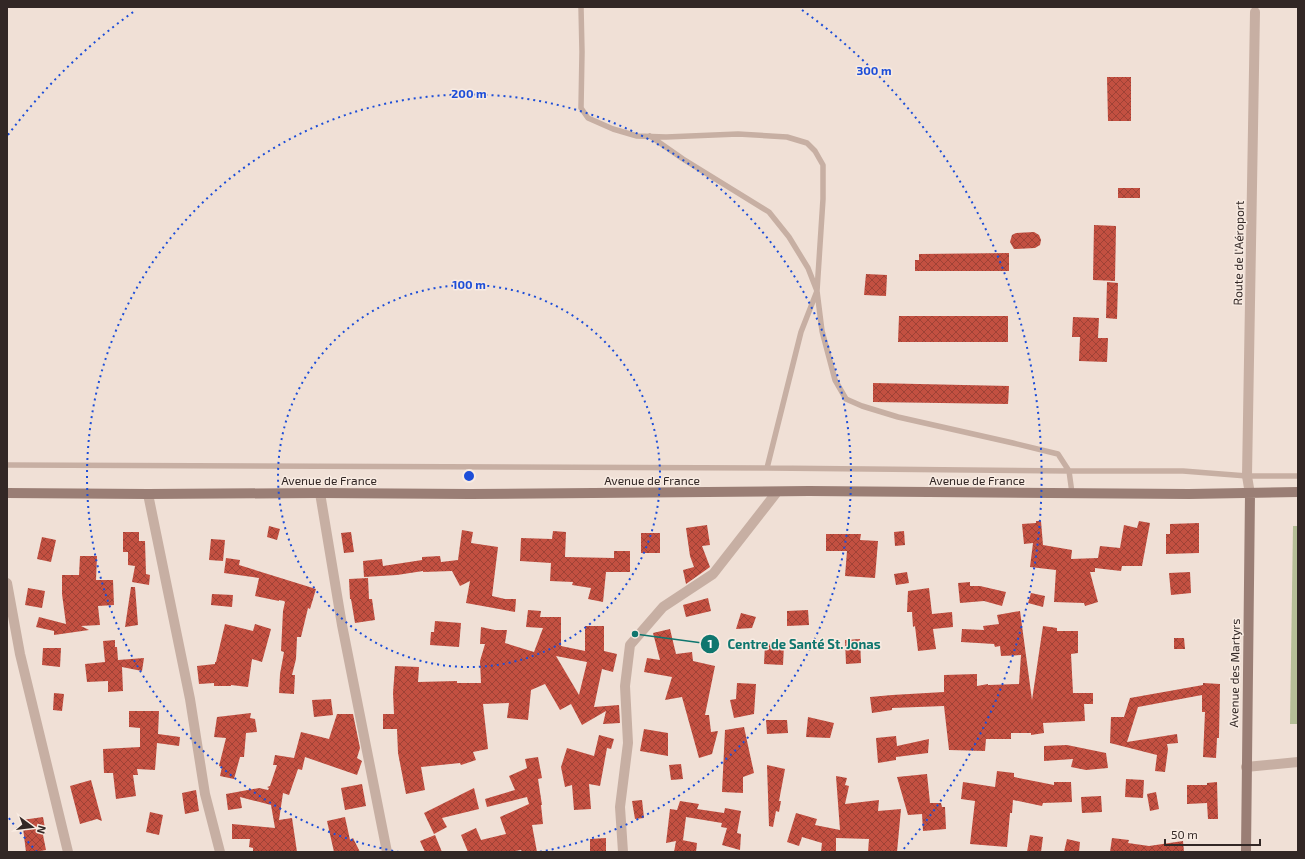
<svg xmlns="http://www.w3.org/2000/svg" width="1305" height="859" viewBox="0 0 1305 859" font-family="'Exo 2',sans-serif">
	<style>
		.green { fill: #b6be97 }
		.building { fill: url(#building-cross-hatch); fill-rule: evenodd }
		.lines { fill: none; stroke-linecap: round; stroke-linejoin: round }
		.lane { stroke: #c7afa3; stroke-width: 5.5 }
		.street { stroke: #c7afa3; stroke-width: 10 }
		.secondary { stroke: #9a7e75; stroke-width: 10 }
		.ring { fill: none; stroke: #1d4ed8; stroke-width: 2; stroke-dasharray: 2 4 }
		.labels { text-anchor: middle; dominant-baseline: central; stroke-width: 3; stroke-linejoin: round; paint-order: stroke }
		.street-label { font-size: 12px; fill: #322725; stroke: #f8ebe2 }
		.centre { fill: #1d4ed8; stroke: #f8ebe2; stroke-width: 2 }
		.ring-label { font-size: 12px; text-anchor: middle; font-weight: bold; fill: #1d4ed8; stroke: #f8ebe2; stroke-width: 3; stroke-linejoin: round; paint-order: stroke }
		.leader { fill: none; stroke: #0f766e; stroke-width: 1.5 }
		.callout-dot { fill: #0f766e; stroke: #f8ebe2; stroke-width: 1.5 }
		.mark-label { font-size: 12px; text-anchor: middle; font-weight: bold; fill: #fff }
		.callout-label { font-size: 13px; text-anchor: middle; font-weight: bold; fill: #0f766e; stroke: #f8ebe2; stroke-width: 3; stroke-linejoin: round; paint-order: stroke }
	</style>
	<defs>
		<pattern id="building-cross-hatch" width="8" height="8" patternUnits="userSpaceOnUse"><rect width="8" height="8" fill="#c35041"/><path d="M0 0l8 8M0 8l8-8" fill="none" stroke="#9f4236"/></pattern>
	</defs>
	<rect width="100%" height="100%" fill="#f0e0d6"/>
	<path class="green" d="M1293 526H1298V724H1290Z"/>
	<path class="building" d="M1107 77H1131V121H1108Z
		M1118 188H1140V198H1118Z
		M1094 225 1116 226 1115 281 1093 280Z
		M1034 232 1039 235 1041 240 1040 245 1035 248 1014 249 1010 242 1012 235 1016 233Z
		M1009 253V271H915V260H919V254Z
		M866 274 887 275 886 296 864 295Z
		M1107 282 1118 283 1117 319 1106 318Z
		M899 316H1008V342H898Z
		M1073 317 1099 318 1098 338H1108L1107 362 1079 361 1080 337H1072Z
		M873 383 1009 386 1008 404 873 402Z
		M1036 521H1041L1043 545 1072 550 1071 559 1098 558 1100 546 1120 548 1124 525 1137 528 1139 521 1150 523 1142 566H1122L1121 571 1095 568V572H1090L1098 602 1085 606 1084 603 1054 602 1056 570 1030 567 1033 543 1024 544 1022 524 1036 523Z
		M1199 523V553L1166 554V534H1170V524Z
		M707 525 710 545 702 546 710 567 686 584 683 570 694 567 690 556 686 528Z
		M269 526 280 529 277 540 267 537Z
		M462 530 473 532 471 543 498 547 492 596 505 599H516L515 612 466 603 470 581 460 586 452 571 423 572V571L397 575 364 577 363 561 382 559 383 566 422 560V557L440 556 441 562 458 560Z
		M553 531 566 532 565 557 614 558V551H630V572H606L603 602 588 599 591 588 572 585 573 582 550 581 551 563 520 561 521 538 552 539Z
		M904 531 905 545 895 546 894 532Z
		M123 532H139V541H145L146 574 150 575 149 585 132 582 135 566 128 565V552H123Z
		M351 532 354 552 344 553 341 533Z
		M641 533H660V553H641Z
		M826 534H861L860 540 878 541 875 578 845 576 847 551H826Z
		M42 537 56 540 51 562 37 559Z
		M211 539 225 540 223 561 209 560Z
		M80 556H97L96 580H113L114 605 98 606 100 625 81 626 89 630 54 635V631L36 627 39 617 66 624 62 594V575H79Z
		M226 558 240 560 239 565 316 589 310 609 308 608 301 637H297L296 659 292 675H295L294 694 279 693 280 674 284 652 281 651 283 611 285 602 284 601 279 600V601L255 596 259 578 224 573Z
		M907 572 909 583 896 585 894 574Z
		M1190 572 1191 593 1171 595 1169 573Z
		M368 578 369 599H372L375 620 355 623 351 599H350L349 579Z
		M970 582V586H980L1006 592 1002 606 984 601 960 603 958 583Z
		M131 587H135L138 625 125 627Z
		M28 588 45 591 42 608 25 605Z
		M929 588 932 614 952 612 953 627 933 629 936 649 918 651 915 626 913 627 912 612H907L908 591Z
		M1031 593 1045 596 1043 607 1028 603Z
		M212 594 233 595 232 607 211 605Z
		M708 598 711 611 686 617 683 605Z
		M528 610 541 611 540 617H561V646L585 651V626H604V651L617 654 613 672 602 669 594 707 619 705 620 723 603 724 606 711 582 725 571 704 560 710 545 684 531 690 528 720 507 718 509 703 483 704 488 749 473 752 476 760 461 765 460 763 421 767 425 790 406 794 398 753 397 729H383V714H394L393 693 395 666 419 667 418 682 457 681V683H481L480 661 485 644H480L481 627 495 630H507L505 643 534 652 543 628 526 627ZM556 656 587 662 579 695Z
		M808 610 809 625 787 626V611Z
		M1020 611 1032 700 1043 626 1057 628V631H1078V653L1071 654 1073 693H1093V704H1084L1085 721 1043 723 1044 733 1031 735V733H1011V739H986L985 751 949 750 944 706 892 708V710L872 713 870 697 892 695 944 692V675L977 674V686L988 684V685L1019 684 1021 655 1001 656 1000 646 995 647 994 644 961 642 962 629 984 630 983 626 999 624 997 615Z
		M741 613 756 617 752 628 736 629Z
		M435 621 461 623 459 647 430 645 431 632H434Z
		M225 624 253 631 255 624 271 629 262 662 252 659 248 687 231 685V686H214V683L199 684 197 666 215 664V662H216Z
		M670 629 676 654 692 652 693 661 715 666 705 715H709L711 732 718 731 712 754 699 758 682 697 665 700 672 677 644 672 647 658 660 660 653 633Z
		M1174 638H1184L1185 649H1174Z
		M860 639 861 663 846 664 845 640Z
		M115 640V647H117L118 660 144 658 142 671 122 667 123 691 108 692V681L87 682 85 664 105 662 103 641Z
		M765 644 784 645 783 665 764 664Z
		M43 648H61L60 667 42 665Z
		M737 683 756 684 754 714 734 718 730 700 736 699Z
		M1203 683 1220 684 1219 738H1217L1216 758 1203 757 1205 712H1202V695L1138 707 1127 742 1177 734 1178 743 1167 744 1168 749 1165 772 1155 771 1157 755 1110 743 1111 717H1124L1130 698 1203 685Z
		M54 693 64 694 62 711 53 710Z
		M331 699 333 715 314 717 312 700Z
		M129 711H159L158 734 180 737 179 746 157 743 155 770 137 769 138 775H133L136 796 116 799 113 773H104L103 749 140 747V728L129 727Z
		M251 713 250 718 255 719 257 732 246 733 244 757H240L234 779 220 776 222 767 219 766 226 738 214 737 217 717Z
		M337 714H353L360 748 357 758 362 761 357 775 305 757 302 770 298 769 289 795 283 793 279 820 292 818 297 852H253V848L249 847 250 839H232V824L275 828 271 805 240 797 242 808 228 810 226 794 259 788 268 790 269 788 267 787 270 786 277 765H273L275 755 294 758 301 732 329 739Z
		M808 717 834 723 830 738 806 737Z
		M766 720H787L788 733 767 734Z
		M744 727 754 773 743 777V793L722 792 725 730Z
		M644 729 668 733V756L640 751Z
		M599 735 614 739 611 749 607 748 600 786 589 784 591 809 574 810 572 785 565 787 561 767 567 748 594 756Z
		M896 736 897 746 929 739 928 753 896 757V760L878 763 876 738Z
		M1067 745 1106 753 1108 768 1086 770 1071 767 1073 759 1044 761V746Z
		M538 757 542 778 538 779 542 805H541L543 824 532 825 537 852H522L521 850 510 852H468L461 835 476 828 481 840 506 834 500 817 529 804 527 797 487 807 485 799 515 790 509 776 527 768 525 759Z
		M681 764 683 779 671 780 669 765Z
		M767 765 785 769 779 801H781L779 812 776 811 773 827 769 826Z
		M997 771 1014 773V777L1054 785V782H1071L1072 802 1043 803 1042 806 1013 800 1012 813H1010L1007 847 970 844 975 801 961 799 963 782 995 787Z
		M927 774 930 803H941L942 807H945L946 829 923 831 922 814 908 815 897 777Z
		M836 776 847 778 845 785 849 786 845 804 879 800 878 811 901 809 897 852H868L869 839 836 838V852H821L822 843 802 837 799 846 787 842 796 813 817 819 815 825 840 830Z
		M1126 779 1144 780 1143 798 1125 797Z
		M91 780 102 821 97 819 80 824 70 786Z
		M1217 782 1218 819H1208L1207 803 1187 804V785H1207V783Z
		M362 784 366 806 345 810 341 788Z
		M474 788 479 809 442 818 447 827 434 834 424 813Z
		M196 790 199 811 185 814 182 793Z
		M1156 792 1159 809 1150 811 1147 794Z
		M1101 796 1102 812 1082 813 1081 797Z
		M642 800 644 818 635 819 632 801Z
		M680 801 699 804 697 809 724 813 725 808 741 811 737 833 741 834 740 850 722 845 727 828 721 827 722 823 686 817 683 840H682L697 843 696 852H674L676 841 666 843 670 809 677 810Z
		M150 812 163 815 159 835 146 832Z
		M43 817 46 834 43 835 46 850 35 852H26L22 820Z
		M345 817 350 840 353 838 360 852H334L327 821Z
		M435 835 442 852H425L420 841Z
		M1030 835 1043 837 1041 852H1027Z
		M606 838V852H590V839Z
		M1112 838 1129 840 1128 843 1149 846 1183 841 1184 852H1110Z
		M1067 839 1080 842 1079 852H1064Z"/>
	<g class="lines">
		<path class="lane" d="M581 7 582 52 581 108 588 118 613 129 637 136 666 137 738 134 787 137 807 143 815 151 823 165V199L817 291 822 331 835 380 846 399 862 406 898 417 1013 443 1058 454 1069 471 1072 493
			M650 136 683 159 769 212 789 237 808 268 817 291 801 332 767 468
			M7 465 767 468 1069 471H1183L1247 476H1298"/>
		<path class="street" d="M320 493 342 625 387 852
			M148 494 190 699 205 794 220 852
			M1250 494 1247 476 1255 12
			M7 583 20 654 68 852
			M1246 767 1298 762
			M623 852 620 807 628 743 625 686 630 645 663 607 713 574 777 492"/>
		<path class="secondary" d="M7 493 148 494 320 493 470 494 809 491 1189 494 1298 492
			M1246 852 1250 494"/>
	</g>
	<g class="ring">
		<circle cx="469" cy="476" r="191"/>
		<path d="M399 852A382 382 0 1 1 539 852"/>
		<path d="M37 852A573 573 0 0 1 8 817M8 135A573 573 0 0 1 136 10M802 10A573 573 0 0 1 901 852"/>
	</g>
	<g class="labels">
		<g class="street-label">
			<text transform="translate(1238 253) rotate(-89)">Route de l'Aéroport</text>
			<text x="329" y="480">Avenue de France</text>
			<text x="652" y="480">Avenue de France</text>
			<text x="977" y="480">Avenue de France</text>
			<text transform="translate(1234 673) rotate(-89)">Avenue des Martyrs</text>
		</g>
	</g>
	<circle cx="469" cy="476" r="6" class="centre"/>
	<g class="ring-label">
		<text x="874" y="75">300 m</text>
		<text x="469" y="98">200 m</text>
		<text x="469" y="289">100 m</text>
	</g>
	<path class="leader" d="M635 634L710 644"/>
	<g class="callout-dot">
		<circle cx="635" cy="634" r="4"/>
		<circle cx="710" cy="644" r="10"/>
	</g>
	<g class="mark-label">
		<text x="710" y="648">1</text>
	</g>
	<g class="callout-label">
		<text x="804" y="649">Centre de Santé St. Jonas</text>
	</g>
	<rect width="1305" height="859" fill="none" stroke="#322725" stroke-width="16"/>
	<g transform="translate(32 827) rotate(105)" stroke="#f8ebe2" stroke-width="3" paint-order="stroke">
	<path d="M0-3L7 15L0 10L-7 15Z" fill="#322725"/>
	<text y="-6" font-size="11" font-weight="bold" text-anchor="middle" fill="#322725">N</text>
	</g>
	<path d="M1165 839v6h95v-6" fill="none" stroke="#322725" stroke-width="2"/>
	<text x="1171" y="839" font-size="12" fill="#322725" stroke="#f8ebe2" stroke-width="3" paint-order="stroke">50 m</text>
</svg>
